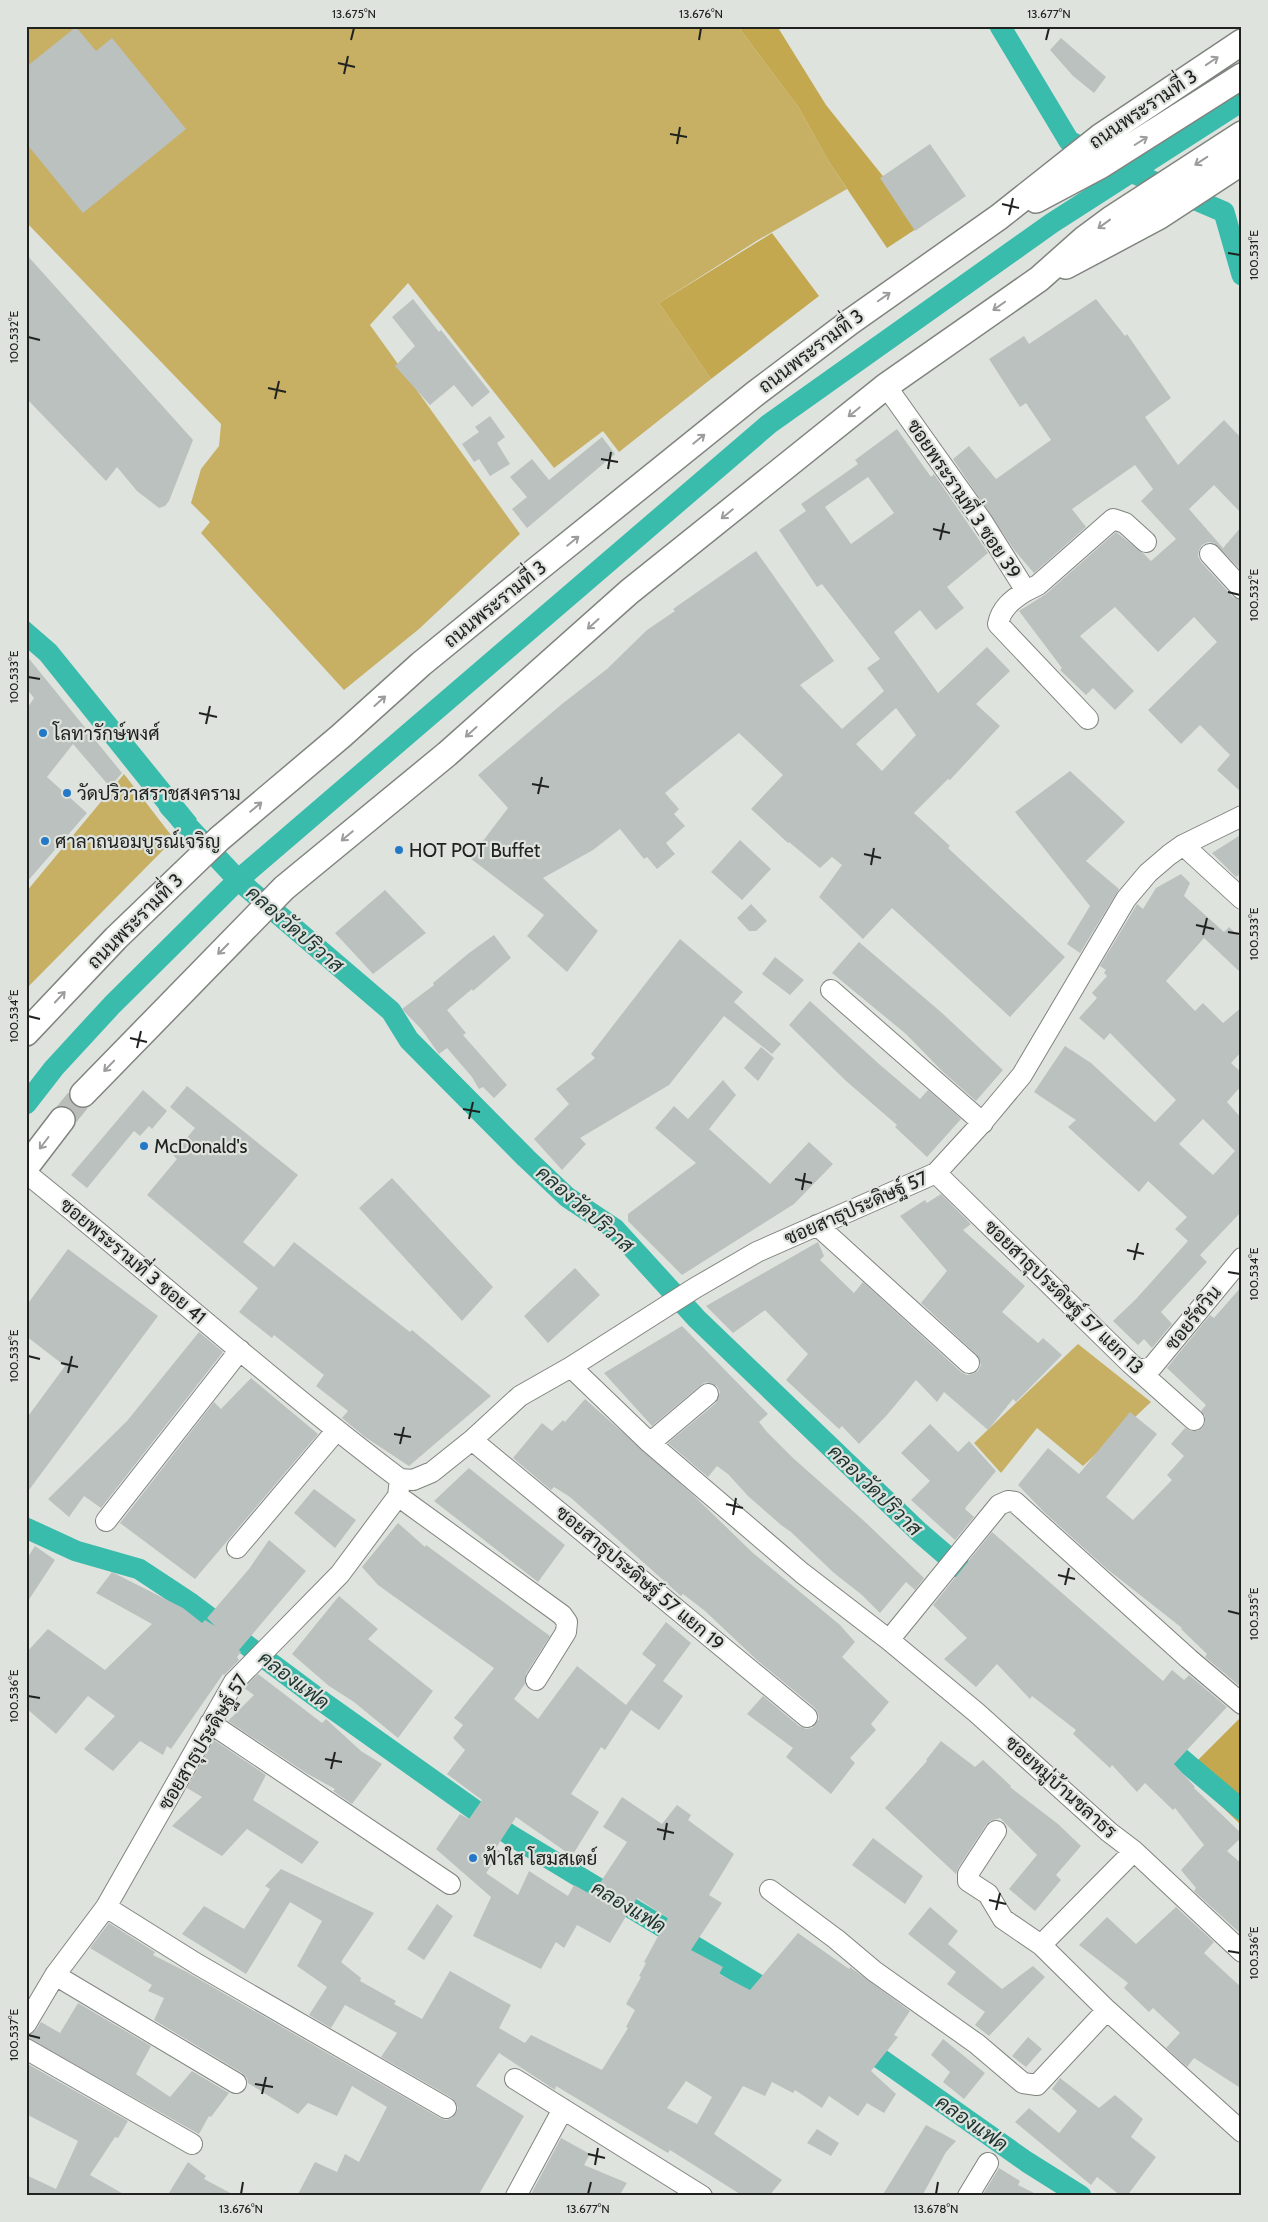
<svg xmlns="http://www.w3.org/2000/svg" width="1268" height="2222" viewBox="0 0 1268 2222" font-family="Cabin,Sarabun,sans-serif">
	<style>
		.green { fill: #c7b064 }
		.forest { fill: #c3a84f }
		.water { fill: #39bcac }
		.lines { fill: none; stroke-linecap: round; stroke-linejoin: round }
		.canal { stroke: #39bcac; stroke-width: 21 }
		.building { fill: #bbc1be; fill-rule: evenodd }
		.major-tunnel { stroke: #b9bcb8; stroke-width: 25; stroke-dasharray: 25 12; stroke-linecap: butt }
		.minor-casing { stroke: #80847f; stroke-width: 22 }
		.major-casing { stroke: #80847f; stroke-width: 28 }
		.minor { stroke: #fff; stroke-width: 20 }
		.major { stroke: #fff; stroke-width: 25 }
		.oneway { stroke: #9b9c9b }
		.ticks { fill: none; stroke: #202220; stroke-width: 2 }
		.poi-dot { fill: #2379c7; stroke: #dfe3de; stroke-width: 2 }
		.labels { text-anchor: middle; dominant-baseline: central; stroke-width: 4.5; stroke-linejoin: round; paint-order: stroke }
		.street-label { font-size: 19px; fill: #202220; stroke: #dfe3de }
		.poi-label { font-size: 19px; fill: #202220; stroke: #dfe3de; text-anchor: start }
		.water-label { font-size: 20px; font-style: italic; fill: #1e3431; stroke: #dfe3de }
		.neatline { fill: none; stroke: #202220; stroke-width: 2 }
		.ticks-label { font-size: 12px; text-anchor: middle; fill: #202220 }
	</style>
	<rect width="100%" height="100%" fill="#dfe3de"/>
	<path class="green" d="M26 26H739L742 32 799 108 829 162 847 189 758 240 659 303 711 379 619 452 603 431 554 468 408 283 370 325 520 534 419 629 344 690 201 533 210 522 191 503 201 469 219 446 221 424 26 222Z
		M124 774 174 839 26 989V892Z
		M1078 1344 1151 1402 1083 1466 1037 1428 1001 1473 974 1443Z"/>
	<path class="forest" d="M739 26H777L826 105 922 225 887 248 829 162 799 108 742 32Z
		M772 233 819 296 711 379 659 303Z
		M1242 1716V1826L1186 1772Z"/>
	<path class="water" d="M26 619 56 645 197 819 179 834 40 660 26 648Z"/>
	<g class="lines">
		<path class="canal" d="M1000 26 1069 141 1131 172 1224 212 1242 275
			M169 806 238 880 391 1011 409 1040 526 1158 567 1197 615 1229 697 1319 919 1532 984 1588
			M26 1104 54 1068 112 1005 238 880 769 424 1052 223 1242 101
			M26 1528 76 1551 139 1569 189 1602 323 1702 510 1835 780 1998
			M1158 1739 1242 1810
			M855 2043 878 2057 1027 2162 1081 2196"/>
	</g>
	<path class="building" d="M76 27 96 51 112 38 186 129 83 213 26 143V67Z
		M1061 38 1106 77 1094 93 1073 76 1050 50Z
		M930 144 966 196 915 231 880 178Z
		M26 254 193 440 169 501 165 506 159 508 137 491 117 467 106 481 26 398Z
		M413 299 439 332 441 330 490 392 472 407 454 385 430 405 395 366 415 346 392 317Z
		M1096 299 1125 336 1127 334 1171 398 1145 417 1178 465 1224 420 1242 439V514L1214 485 1189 509 1223 548 1242 526V571L1214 543 1208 542 1202 545 1199 550 1198 556 1201 562 1233 597 1242 601V793L1217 770 1230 755 1200 725 1181 744 1148 710 1217 642 1194 617 1158 652 1115 607 1080 636 1134 691 1115 710 1093 688 1086 695 1060 670 1062 668 1019 611 1046 594 1116 532 1144 554 1151 561 1176 539 1141 501 1153 489 1135 465 1072 509 1086 527 1034 573 1015 551 953 459 969 446 996 479 1051 440 1026 403 1020 407 989 359 1024 336 1029 344Z
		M490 416 505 437 497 443 510 464 490 476 479 459 474 462 462 444 479 432 475 427Z
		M897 429 931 477 934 474 988 553 947 587 964 608 936 630 920 610 894 632 938 693 987 647 1010 671 976 704 1000 726 950 780 948 779 914 813 950 846 948 848 1065 957 1010 1017 892 908 863 939 819 897 842 865 832 857 820 868 789 842 788 843 751 809 783 775 739 733 665 793 679 809 674 814 685 826 666 843 675 854 657 869 647 857 644 859 620 829 593 850 543 878 598 931 567 972 527 936 544 915 470 858 508 808 478 775 562 704 607 669 647 630 675 611 673 609 756 551 834 661 800 685 842 729 884 691 867 668 880 659 822 584 817 587 779 530 806 511 801 504 858 464 855 460ZM868 477 894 513 851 544 825 507ZM896 708 916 735 882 771 856 744Z
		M602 437 615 454 527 528 512 509 527 497 510 477 532 459 549 480Z
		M26 655 122 773 110 787 73 744 47 777 87 813 26 883V710L34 698 26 688Z
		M1070 771 1125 822 1086 861 1119 889 1080 953 1067 944 1090 906 1015 812Z
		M1242 834V872L1236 877 1212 853Z
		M740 840 771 869 742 900 711 872Z
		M1181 874 1190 883 1184 896 1224 932 1229 927 1242 939V974L1204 938 1166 981 1195 1011 1203 1003 1223 1023 1242 1007V1051L1231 1063 1242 1073V1085L1227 1102 1242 1119V1211L1200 1255 1207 1262 1161 1312 1172 1324 1152 1348 1144 1339 1138 1345 1113 1321 1136 1299 1188 1241 1175 1229 1187 1217 1148 1181 1139 1192 1068 1127 1076 1120 1034 1092 1065 1046 1091 1063 1155 1122 1176 1100 1110 1033 1104 1040 1079 1018 1097 998 1092 993 1107 976 1104 973 1106 970 1100 966 1136 906 1137 904 1143 909 1156 888ZM1203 1119 1235 1151 1213 1175 1179 1144Z
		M385 890 426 933 373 974 335 933Z
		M751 904 767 921 756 931H749L737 918Z
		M494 935 511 958 473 991 472 989 447 1010 466 1033 463 1035 507 1085 494 1098 483 1087 479 1089 472 1077 447 1048 439 1054 422 1030 402 1009 434 985 433 983 469 953Z
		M680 939 743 992 734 1002 781 1044 772 1054 724 1016 669 1085 580 1138 586 1144 562 1170 534 1139 569 1104 556 1089 595 1058 591 1054Z
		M859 942 942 1013 1003 1070 976 1101 943 1072 906 1034 832 973Z
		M775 957 804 980 790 995 762 974Z
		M810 1001 879 1064 920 1099 928 1090 961 1119 927 1157 895 1127 897 1125 845 1080 789 1025Z
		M761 1047 774 1058 758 1081 744 1068Z
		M723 1080 736 1095 709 1129 770 1184 809 1142 833 1164 794 1204 682 1275 628 1221V1214L696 1163 655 1128 674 1106 688 1119Z
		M187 1086 298 1175 243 1242 274 1267 294 1242 410 1332 412 1330 491 1396 409 1466 365 1437 342 1418 348 1411 316 1386 324 1375 274 1335 272 1338 239 1312 258 1288 147 1195 177 1159 173 1155 195 1128 170 1107Z
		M143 1090 167 1111 152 1129 149 1126 140 1136 134 1131 87 1188 71 1175Z
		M392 1178 493 1287 462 1321 359 1208Z
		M941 1194 971 1224 963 1230 1025 1286 1002 1312 1038 1343 1043 1338 1062 1355 1016 1402 1013 1399 988 1430 944 1392 937 1402 916 1380 887 1415 859 1444 842 1426 839 1429 786 1380 808 1354 765 1310 733 1333 706 1306 818 1242 824 1256 820 1260 854 1293 863 1282 961 1372 967 1375 973 1374 978 1371 981 1365 977 1355 921 1303 947 1271 900 1216 925 1200 927 1203Z
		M68 1249 158 1316 26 1494V1419L65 1366 26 1336V1306Z
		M575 1268 600 1295 548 1343 524 1316Z
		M1242 1286V1688L1205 1657 1207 1654 1181 1629 1182 1628 1107 1569 1044 1512 1018 1485 1048 1448 1079 1474 1130 1412 1157 1434 1106 1497 1133 1520 1172 1480 1167 1475 1184 1456 1171 1444 1185 1428 1191 1431H1197L1202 1428 1205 1423V1416L1201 1411 1206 1405 1167 1368 1210 1315 1214 1318Z
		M682 1326 768 1414 759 1422 767 1432 793 1458 863 1520 924 1578 915 1590 906 1582 880 1613 862 1595 834 1573 791 1532 781 1525 748 1496 728 1474 717 1466 708 1477 668 1443 716 1403 720 1392 717 1386 706 1382 701 1385 652 1426 604 1373Z
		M199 1332 223 1352 101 1508 84 1496 69 1517 48 1499 127 1421Z
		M251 1378 318 1434 195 1579 120 1523 214 1402 221 1409Z
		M585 1399 692 1494 753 1553 840 1625 855 1642 842 1657 889 1702 871 1724 876 1730 850 1758 855 1763 831 1794 786 1757 793 1748 747 1714 763 1696 799 1726 806 1729 812 1728 819 1719 818 1713 815 1708 758 1661 705 1611 683 1594 681 1596 570 1497 554 1487 551 1490 513 1458 542 1423 552 1431 563 1420 565 1422Z
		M930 1424 958 1452 969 1441 996 1471 966 1507 965 1509 974 1517 955 1540 911 1500 930 1481 901 1453Z
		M469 1468 565 1545 538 1582 434 1501Z
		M314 1489 356 1520 335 1548 294 1513Z
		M398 1523 425 1547 426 1545 550 1636 526 1674 525 1684 514 1699 538 1719 577 1666 626 1705 656 1665 642 1654 666 1622 691 1643 663 1681 683 1696 659 1730 631 1710 605 1750 601 1747 571 1794 599 1812 572 1856 516 1817 496 1848 501 1852 486 1873 518 1895 529 1871 568 1896 574 1885 592 1895 627 1842 603 1827 622 1797 662 1824 677 1805 691 1815 688 1820 734 1854 709 1895 722 1903 691 1950 723 1967 719 1974 750 1990 798 1933 849 1969 850 1967 910 2011 894 2035 898 2037 871 2071 896 2094 884 2113 867 2103 858 2116 829 2096 822 2108 795 2090 793 2093 772 2082 765 2096 743 2086 714 2134 782 2180 769 2196H743L670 2150 668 2153 556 2086 555 2090 499 2053 476 2086 524 2116 478 2196H297L315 2162 337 2172 345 2154 359 2162 387 2107 352 2086 337 2116 308 2103 298 2114 248 2083 247 2078 242 2073 154 2020 164 1998 148 1991 152 1985 90 1948 109 1923 155 1952 153 1955 185 1971 440 2118 446 2120 452 2118 458 2108 456 2103 452 2098 381 2057 397 2033 345 2005 331 2028 309 2015 327 1987 297 1966 322 1921 290 1902 246 1974 182 1934 204 1906 244 1929 270 1889 265 1886 281 1869 374 1913 341 1962 361 1978 360 1981 396 2001 394 2004 422 2019 450 1971 511 2005 499 2028 525 2043 531 2035 602 2070 628 2028 626 2027 635 2010 626 2004 641 1977 639 1976 646 1963 644 1962 668 1918 637 1898 610 1943 577 1925 564 1948 556 1942 541 1969 473 1936 491 1897 436 1849 460 1814 469 1819 482 1800 447 1774 465 1750 453 1738 463 1725 454 1718 494 1668 378 1585 362 1567ZM686 2081 712 2097 697 2124 667 2108Z
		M992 1532 1163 1681 1172 1670 1184 1680 1189 1675 1227 1707 1174 1764 1195 1787 1194 1788 1242 1834V1837L1227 1851 1242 1864V1935L1194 1891 1196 1888 1181 1870 1204 1845 1175 1808 1173 1810 1145 1783 1137 1792 1112 1765 1110 1768 1073 1734 1076 1730 1032 1696 1030 1699 997 1664 976 1687 944 1659 967 1638 933 1605Z
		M269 1540 306 1571 239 1650 241 1652 237 1657 239 1660 224 1675 223 1674 171 1749 167 1746 163 1755 140 1741 113 1771 84 1749 115 1716 88 1696 56 1734 26 1708V1653L48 1629 105 1670 152 1624 96 1593 112 1572 183 1608 202 1623 205 1620 215 1626 207 1618 249 1569Z
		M35 1546 55 1560 26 1604V1560Z
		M339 1596 378 1629 368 1639 433 1691 398 1738 354 1702 329 1686 292 1654Z
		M258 1674 322 1723 326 1719 361 1751 382 1764 352 1804 333 1791 335 1789 306 1773 228 1721 254 1695 244 1688Z
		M214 1740 266 1775 253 1800 319 1842 302 1864 247 1829 222 1856 172 1826 202 1797 187 1788Z
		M941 1741 975 1767 983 1760 1011 1786 1010 1787 1058 1824 1081 1846 1056 1875 1061 1880 1035 1911 1009 1889 1037 1855 1000 1818 990 1821 986 1825 958 1868 956 1874 885 1808 927 1761 926 1760Z
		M873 1838 923 1876 905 1904 852 1865Z
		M437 1904 453 1916 424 1960 407 1949Z
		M930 1907 958 1931 948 1944 1002 1989 1033 1966 1045 1977 989 2036 975 2025 985 2012 947 1984 956 1972 908 1934Z
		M1176 1907 1214 1942 1204 1953 1242 1988V2089L1194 2058 1187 2067 1166 2048 1180 2033 1153 2008 1149 2012 1124 1988 1128 1983 1079 1945 1107 1917 1136 1944Z
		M78 2003 151 2046 136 2074 170 2097 192 2071 229 2093 211 2117 209 2116 199 2134 26 2037 36 2030 41 2022 60 2033Z
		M1028 2037 1042 2049 1026 2067 1012 2056Z
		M943 2039 985 2073 964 2099 943 2082 950 2072 931 2055Z
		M26 2063 128 2121 118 2138 115 2137 90 2175 127 2196H26V2175L56 2189 78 2141 26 2114Z
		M1060 2078 1099 2108 1115 2095 1143 2119 1131 2137 1156 2157 1127 2196H1121L1097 2177 1091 2185 1015 2122 1029 2108 1059 2133 1077 2111 1052 2089Z
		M926 2125 956 2141 946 2152 922 2196H882Z
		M817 2129 839 2143 831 2156 807 2143Z
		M561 2138 590 2154 584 2165 627 2183 619 2196H530Z
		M188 2162 206 2176 204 2179 236 2196H167Z
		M999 2168 1020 2181 1018 2185 1040 2196H982Z"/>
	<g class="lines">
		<path class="major-tunnel" d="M62 1120 83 1094"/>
		<g class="minor-casing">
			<path id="minor" d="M886 386 982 521 1026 591C1013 599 1001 608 998 624L1088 719
				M1210 554 1242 589
				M1026 591 1038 585 1113 519 1125 523 1146 542
				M1183 845 1242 899
				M831 990 983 1123
				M26 1173C152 1274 272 1382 400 1479L413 1480 432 1472 472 1440 520 1396 571 1367 695 1288 757 1252 936 1173 981 1124 1022 1075 1126 899 1148 873 1169 855 1183 845 1242 816
				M936 1173 1130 1363 1194 1420
				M817 1225 969 1363
				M571 1367 650 1443 802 1573 889 1640 977 1713 1109 1832 1134 1851 1242 1952
				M1139 1370 1152 1367 1242 1258
				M472 1440 807 1717
				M650 1443 708 1394
				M398 1496 562 1615 567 1622 566 1632 536 1680
				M106 1521 240 1350
				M237 1548 336 1431
				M889 1640 999 1505 1008 1501 1015 1502 1189 1659 1242 1704
				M210 1723 450 1884
				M996 1831 968 1874V1881L988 1894 1003 1919 1041 1945 1107 2010 1242 2132
				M770 1890 836 1939 874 1971 977 2044 1023 2083 1037 2085 1107 2010
				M106 1907 197 1964 446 2108
				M1041 1945 1134 1851
				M55 1975 236 2083
				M26 2024 55 1975 106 1907 234 1682 340 1574 398 1496 400 1479
				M26 2049 192 2144
				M515 2079 702 2196
				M516 2196 563 2109
				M968 2196 988 2163"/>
		</g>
		<g class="major-casing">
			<path id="major" d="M1036 200 1100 166 1242 76
				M1066 266 1158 217 1242 162
				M26 1033 116 938 219 839 341 736 421 664 535 571 756 393 850 322 999 217 1100 137 1242 42
				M83 1094 284 888 447 754 629 592 886 386 1039 279 1084 239 1111 219 1242 134
				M26 1167 62 1120"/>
		</g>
		<use href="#minor" class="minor"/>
		<use href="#major" class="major"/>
	</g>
	<defs><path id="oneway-shaft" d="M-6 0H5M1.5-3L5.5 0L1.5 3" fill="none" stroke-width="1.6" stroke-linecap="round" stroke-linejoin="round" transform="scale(1.25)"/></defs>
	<g class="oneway">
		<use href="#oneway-shaft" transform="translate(1212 61) rotate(-34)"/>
		<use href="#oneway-shaft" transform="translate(1141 141) rotate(-32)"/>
		<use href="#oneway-shaft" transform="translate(1201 161) rotate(147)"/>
		<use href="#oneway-shaft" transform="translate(1104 224) rotate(144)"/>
		<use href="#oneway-shaft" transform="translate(884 297) rotate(-35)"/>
		<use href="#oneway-shaft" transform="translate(999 306) rotate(145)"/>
		<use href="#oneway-shaft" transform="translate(854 412) rotate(141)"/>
		<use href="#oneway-shaft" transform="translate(699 439) rotate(-39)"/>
		<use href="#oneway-shaft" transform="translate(727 514) rotate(141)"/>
		<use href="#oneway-shaft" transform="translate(573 541) rotate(-39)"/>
		<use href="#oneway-shaft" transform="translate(593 624) rotate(138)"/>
		<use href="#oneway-shaft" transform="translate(380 701) rotate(-42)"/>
		<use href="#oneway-shaft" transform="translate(471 732) rotate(138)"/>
		<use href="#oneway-shaft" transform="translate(256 807) rotate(-40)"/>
		<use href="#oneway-shaft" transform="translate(347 836) rotate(140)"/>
		<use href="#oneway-shaft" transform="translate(223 949) rotate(135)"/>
		<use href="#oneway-shaft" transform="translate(60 997) rotate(-47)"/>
		<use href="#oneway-shaft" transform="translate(109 1066) rotate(134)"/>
		<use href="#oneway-shaft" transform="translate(44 1143) rotate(127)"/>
	</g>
	<path class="ticks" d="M351 40 354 28M699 40 701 28M1046 40 1049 28M338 63 355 67M344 74 348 56M670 134 687 137M677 144 680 127M1002 204 1019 208M1009 215 1013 198M1228 253 1240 255M28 337 40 340M268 388 286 392M275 399 279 381M601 459 618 462M608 469 611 452M933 529 950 533M940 540 944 523M1228 592 1240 595M28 677 40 679M199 713 217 717M206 724 210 706M532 784 549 787M538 794 542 777M864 854 881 858M871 865 874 848M1196 925 1214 929M1228 932 1240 934M1203 935 1207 918M28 1016 40 1019M130 1038 147 1042M137 1048 141 1031M463 1109 480 1112M469 1119 473 1102M795 1179 812 1183M802 1190 805 1173M1127 1250 1144 1254M1134 1260 1138 1243M1228 1272 1240 1274M28 1356 40 1359M61 1363 78 1367M68 1373 72 1356M394 1434 411 1437M400 1444 404 1427M726 1504 743 1508M733 1515 736 1498M1058 1575 1075 1579M1065 1585 1069 1568M1228 1611 1240 1614M28 1696 40 1698M325 1759 342 1762M331 1769 335 1752M657 1829 674 1833M664 1840 667 1823M989 1900 1006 1904M996 1910 1000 1893M1228 1951 1240 1953M28 2035 40 2038M255 2084 273 2087M262 2094 266 2077M588 2154 605 2158M595 2165 598 2148M241 2194 243 2182M588 2194 591 2182M936 2194 938 2182"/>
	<g class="poi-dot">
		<circle cx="43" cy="733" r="5"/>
		<circle cx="67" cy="793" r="5"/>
		<circle cx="45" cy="841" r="5"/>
		<circle cx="399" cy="850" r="5"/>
		<circle cx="144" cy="1146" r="5"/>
		<circle cx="473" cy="1858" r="5"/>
	</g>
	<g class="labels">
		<g class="street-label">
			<text transform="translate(1143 109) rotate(-34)">ถนนพระรามที่ 3</text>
			<text transform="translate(811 351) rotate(-37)">ถนนพระรามที่ 3</text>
			<text transform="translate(964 499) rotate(56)">ซอยพระรามที่ 3 ซอย 39</text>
			<text transform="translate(495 604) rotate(-39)">ถนนพระรามที่ 3</text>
			<text transform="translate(135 921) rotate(-45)">ถนนพระรามที่ 3</text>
			<text transform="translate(856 1208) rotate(-24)">ซอยสาธุประดิษฐ์ 57</text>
			<text transform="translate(133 1261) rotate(40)">ซอยพระรามที่ 3 ซอย 41</text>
			<text transform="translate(1064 1297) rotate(44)">ซอยสาธุประดิษฐ์ 57 แยก 13</text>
			<text transform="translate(1193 1318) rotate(-51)">ซอยรัชวิน</text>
			<text transform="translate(640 1578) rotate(40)">ซอยสาธุประดิษฐ์ 57 แยก 19</text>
			<text transform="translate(203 1742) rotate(-59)">ซอยสาธุประดิษฐ์ 57</text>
			<text transform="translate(1061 1787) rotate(42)">ซอยหมู่บ้านชลาธร</text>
		</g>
		<g class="poi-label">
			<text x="53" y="733">โลทารักษ์พงศ์</text>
			<text x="77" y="793">วัดปริวาสราชสงคราม</text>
			<text x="55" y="841">ศาลาถนอมบูรณ์เจริญ</text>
			<text x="409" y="850">HOT POT Buffet</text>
			<text x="154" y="1146">McDonald's</text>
			<text x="483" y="1858">ฟ้าใส โฮมสเตย์</text>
		</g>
		<g class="water-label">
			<text transform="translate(295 929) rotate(41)">คลองวัดปริวาส</text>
			<text transform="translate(585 1209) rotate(41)">คลองวัดปริวาส</text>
			<text transform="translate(875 1490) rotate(44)">คลองวัดปริวาส</text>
			<text transform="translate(294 1680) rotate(37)">คลองแฟด</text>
			<text transform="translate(629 1907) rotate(31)">คลองแฟด</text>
			<text transform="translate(972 2123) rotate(35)">คลองแฟด</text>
		</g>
	</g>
	<rect width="1268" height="2222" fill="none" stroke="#dfe3de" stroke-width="55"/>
	<rect x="28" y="28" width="1212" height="2166" class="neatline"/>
	<g class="ticks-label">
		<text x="354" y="18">13.675°N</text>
		<text x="701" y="18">13.676°N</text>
		<text x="1049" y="18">13.677°N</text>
		<text transform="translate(1254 255) rotate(-90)" y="4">100.531°E</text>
		<text transform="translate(14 337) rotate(-90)" y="4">100.532°E</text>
		<text transform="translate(1254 595) rotate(-90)" y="4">100.532°E</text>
		<text transform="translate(14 677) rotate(-90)" y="4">100.533°E</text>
		<text transform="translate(1254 934) rotate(-90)" y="4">100.533°E</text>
		<text transform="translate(14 1016) rotate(-90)" y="4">100.534°E</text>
		<text transform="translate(1254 1274) rotate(-90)" y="4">100.534°E</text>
		<text transform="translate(14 1356) rotate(-90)" y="4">100.535°E</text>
		<text transform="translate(1254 1614) rotate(-90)" y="4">100.535°E</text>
		<text transform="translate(14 1696) rotate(-90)" y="4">100.536°E</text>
		<text transform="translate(1254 1953) rotate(-90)" y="4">100.536°E</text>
		<text transform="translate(14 2035) rotate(-90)" y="4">100.537°E</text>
		<text x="241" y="2213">13.676°N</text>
		<text x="588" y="2213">13.677°N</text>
		<text x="936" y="2213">13.678°N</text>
	</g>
</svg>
